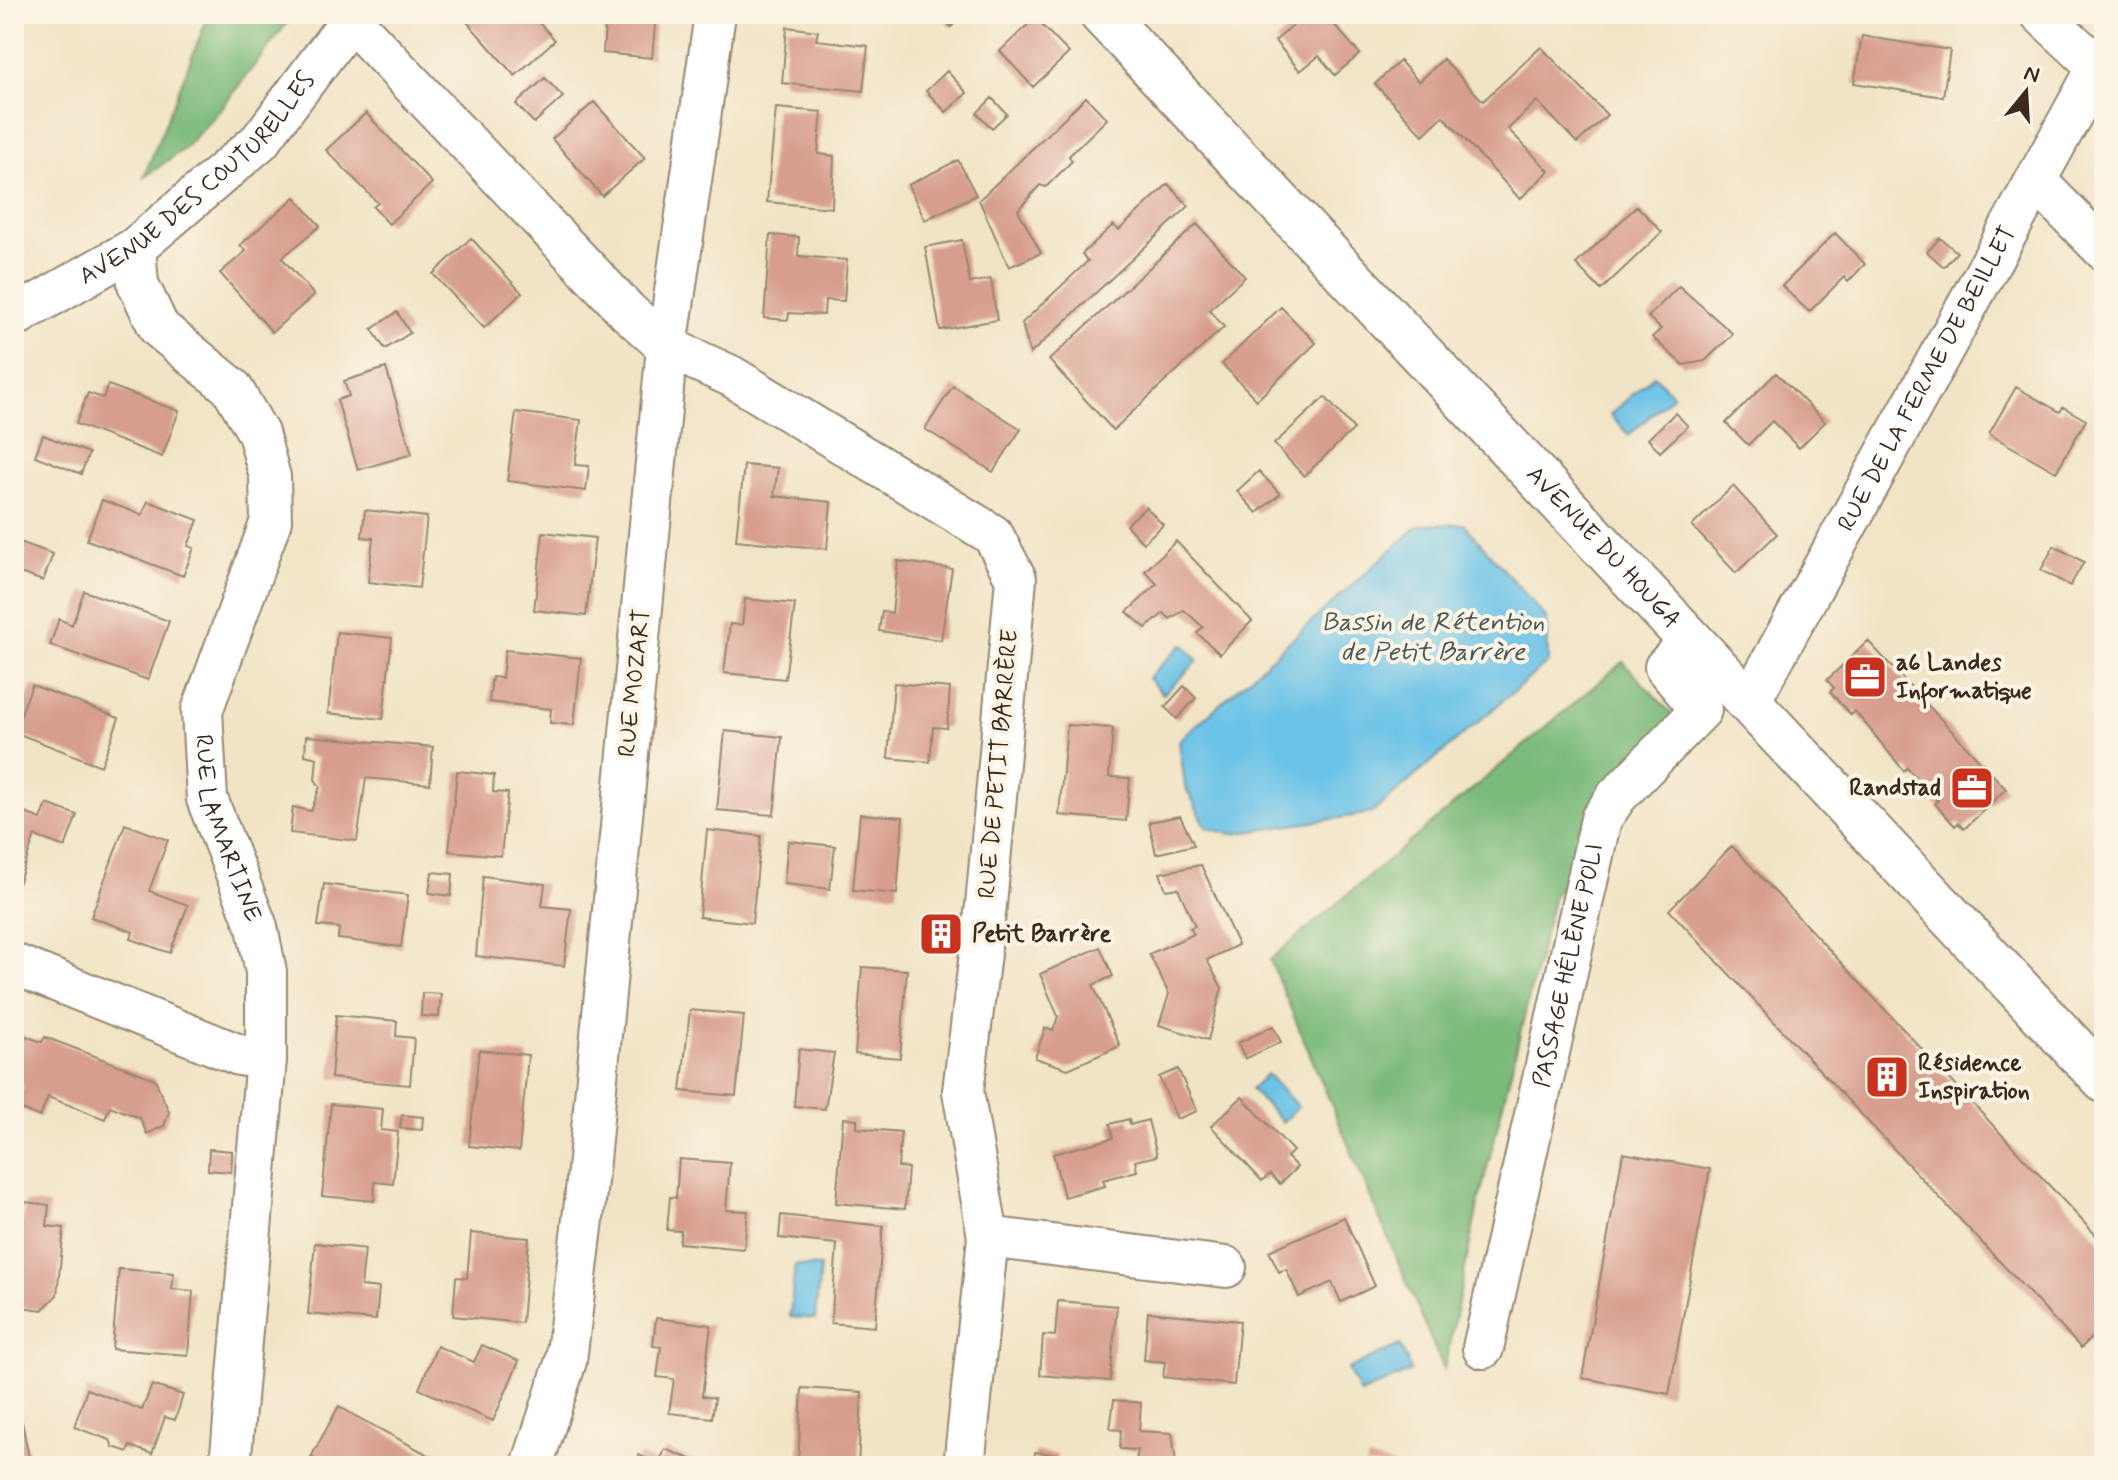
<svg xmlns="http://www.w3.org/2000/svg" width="2118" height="1480" viewBox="0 0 2118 1480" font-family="Mynerve,sans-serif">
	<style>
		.forest { fill: #7cba7a; stroke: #5c724c; stroke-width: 2 }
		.water { fill: #6ac2e7; stroke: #527682; stroke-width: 2 }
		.building { fill: #d79d8e }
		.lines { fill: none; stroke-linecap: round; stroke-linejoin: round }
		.minor-casing { stroke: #968772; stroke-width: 44 }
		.secondary-casing { stroke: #968772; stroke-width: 48 }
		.minor { stroke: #fff; stroke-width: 40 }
		.secondary { stroke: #fff; stroke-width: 44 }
		.labels { text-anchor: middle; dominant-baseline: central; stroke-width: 8; stroke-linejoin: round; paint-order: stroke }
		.street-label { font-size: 24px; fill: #3b2a1e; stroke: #fcf5e5 }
		.poi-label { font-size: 24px; font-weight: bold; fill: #3b2a1e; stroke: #fcf5e5; text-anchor: start }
		.water-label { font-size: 26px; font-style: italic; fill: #49585a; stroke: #fcf5e5 }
	</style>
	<rect width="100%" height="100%" fill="#fcf5e5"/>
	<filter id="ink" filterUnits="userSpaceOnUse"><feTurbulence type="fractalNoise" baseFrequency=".0125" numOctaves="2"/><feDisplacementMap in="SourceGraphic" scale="16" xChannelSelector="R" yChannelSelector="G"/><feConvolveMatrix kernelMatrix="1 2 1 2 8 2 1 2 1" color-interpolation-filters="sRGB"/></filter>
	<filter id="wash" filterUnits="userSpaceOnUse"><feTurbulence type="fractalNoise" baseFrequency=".006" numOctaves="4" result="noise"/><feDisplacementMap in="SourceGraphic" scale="32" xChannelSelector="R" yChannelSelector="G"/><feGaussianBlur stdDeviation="1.8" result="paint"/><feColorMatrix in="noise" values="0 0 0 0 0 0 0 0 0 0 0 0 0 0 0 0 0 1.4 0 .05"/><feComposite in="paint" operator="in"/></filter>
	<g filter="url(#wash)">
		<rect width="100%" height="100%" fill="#f1e4c6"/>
		<path class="forest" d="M209 14H294L219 111 184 149 144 177Z
			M1623 662 1684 727 1554 895 1478 1205 1444 1370 1270 960Z"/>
		<path class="water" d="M1654 375 1673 395 1629 435 1610 415Z
			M1464 524 1547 619 1548 662 1372 813 1232 834 1207 828 1185 786 1179 741 1419 525Z
			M1183 644 1198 661 1163 694 1148 678Z
			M1267 1074 1298 1107 1282 1122 1251 1089Z
			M795 1265 820 1267 815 1319 790 1317Z
			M1400 1345 1411 1371 1360 1394 1348 1369Z"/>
		<g id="blocks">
			<path class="building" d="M460 14H531L555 40 515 76Z
				M606 14H656L652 58 603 53Z
				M940 14H964L951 27Z
				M1306 14H1325L1360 54 1335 75 1319 56 1300 71 1275 41Z
				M1035 18 1069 53 1033 87 1000 51Z
				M787 27 818 31 816 40 868 46 863 91 782 83Z
				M1862 36 1950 50 1943 97 1854 83Z
				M1541 47 1607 115 1577 143 1537 101 1508 129 1549 171 1520 199 1443 116 1423 135 1375 84 1400 61 1419 82 1443 59 1483 101Z
				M947 71 967 93 946 112 926 91Z
				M545 78 563 97 534 123 516 104Z
				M1086 97 1107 119 1069 156 1072 161 1046 187 1040 185 1018 210 1041 253 1009 267 979 200Z
				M992 98 1007 114 992 128 977 113Z
				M594 102 645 158 602 196 552 139Z
				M776 108 822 112 818 154 834 156 832 208 767 202Z
				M366 113 432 183 389 224 373 207 378 203 326 150Z
				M958 160 976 195 925 220 908 185Z
				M1168 184 1189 206 1030 354 1022 323 1088 261 1082 254 1113 225 1119 230Z
				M295 197 320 226 282 258 314 295 272 332 220 273 246 251 240 245Z
				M1637 206 1662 232 1601 290 1576 264Z
				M1197 224 1245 277 1209 310 1224 327 1113 430 1049 360Z
				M1835 233 1865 264 1848 282 1844 277 1809 312 1782 286Z
				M770 235 799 237 798 256 847 260 844 301 825 300 824 315 789 313 788 320 764 318Z
				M471 238 522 293 484 328 433 274Z
				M1940 238 1957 252 1944 267 1927 252Z
				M962 240 970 283 991 279 997 320 940 330 925 247Z
				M1679 286 1733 334 1705 361 1683 365 1652 337 1661 329 1648 317Z
				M1281 307 1316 343 1257 400 1222 364Z
				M397 312 410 333 385 349 372 329Z
				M386 368 412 454 358 470 337 400 349 396 344 381Z
				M1776 373 1825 422 1799 448 1772 421 1748 445 1726 423Z
				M108 385 179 411 162 457 76 424 88 393 103 398Z
				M953 386 1021 429 993 472 925 429Z
				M2016 387 2060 412 2063 407 2086 420 2056 472 1989 434Z
				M1325 397 1354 429 1304 476 1274 444Z
				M516 412 581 420 575 465 589 466 586 491 507 481Z
				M1675 413 1688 426 1660 452 1648 439Z
				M43 435 89 453 81 474 35 456Z
				M744 465 778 468 774 496 831 502 827 549 736 540Z
				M1259 471 1280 494 1257 513 1237 491Z
				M1733 486 1777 534 1736 573 1692 526Z
				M102 500 142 515 148 501 198 520 188 546 194 548 183 576 87 540Z
				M1146 507 1163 525 1143 543 1126 525Z
				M365 510 427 517 419 588 368 582 373 538 362 537Z
				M543 532 595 538 586 616 534 610Z
				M14 540 53 554 43 581 14 571Z
				M1176 541 1252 621 1220 654 1197 633 1203 627 1184 610 1170 619 1164 613 1146 628 1127 612 1157 584 1145 571Z
				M2054 546 2084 562 2070 586 2041 570Z
				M898 561 952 569 941 640 879 631 882 611 892 613Z
				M84 591 169 621 148 680 50 645 59 619 72 625Z
				M745 599 795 604 785 679 724 673 730 624 742 625Z
				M337 632 392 638 383 719 328 713Z
				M1868 641 2006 789 1964 829 1958 823 1955 826 1935 804 1938 801 1907 768 1904 771 1855 711 1851 715 1830 692 1834 688 1827 680Z
				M505 650 581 658 574 725 550 723 551 709 489 702 492 677 502 678Z
				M894 683 950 688 947 728 933 727 930 762 888 758Z
				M32 685 119 718 101 766 14 732Z
				M1184 686 1196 698 1177 719 1165 707Z
				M1067 725 1113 728 1109 777 1130 778 1126 821 1059 815Z
				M725 731 782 737 774 815 717 810Z
				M306 736 433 747 430 784 366 778 357 841 290 833 293 807 311 811 320 787 315 779 317 758 305 755Z
				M457 771 494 775 493 792 508 793 501 856 449 851Z
				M47 804 77 815 65 847 35 836 18 884 14 882V809L41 819Z
				M860 814 903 817 897 894 853 890Z
				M1180 816 1194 845 1156 854 1149 822Z
				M125 824 168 840 149 891 188 905 170 953 131 939 133 932 91 917Z
				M707 830 761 836 752 923 699 917Z
				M788 841 835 846 830 889 784 884Z
				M1732 846 2104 1244V1325L2081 1348 1669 910Z
				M1201 865 1238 945 1207 960 1222 988 1208 1040 1159 1025 1169 994 1149 954 1194 934 1190 928 1195 926 1178 888 1166 890 1160 873Z
				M432 872 453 874 451 896 429 893Z
				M483 876 545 884 542 906 571 909 564 966 476 956Z
				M324 884 408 895 401 947 338 939 339 928 318 926Z
				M937 925 949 929 945 943 933 940Z
				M1100 947 1113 976 1093 985 1120 1046 1068 1069 1035 1058 1045 1028 1053 1031 1058 1016 1040 974Z
				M862 967 907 970 900 1058 855 1054Z
				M422 993 441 994 439 1017 421 1016Z
				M690 1010 744 1015 736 1096 681 1091Z
				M336 1015 397 1021 396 1036 414 1038 410 1085 331 1078Z
				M1273 1026 1281 1042 1245 1059 1238 1043Z
				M14 1032 42 1042 45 1037 155 1079 169 1112 164 1126 147 1134 140 1118 110 1106 105 1119 48 1097 40 1117 15 1107 24 1085 14 1081Z
				M799 1049 834 1053 825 1109 794 1106Z
				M479 1050 528 1055 519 1151 469 1146Z
				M1178 1069 1197 1111 1177 1119 1159 1077Z
				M1242 1097 1293 1151 1287 1157 1297 1167 1280 1184 1270 1174 1262 1181 1211 1126Z
				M331 1104 383 1109 381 1130 398 1132 393 1184 375 1182 374 1201 322 1196Z
				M402 1115 423 1117 422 1130 400 1128Z
				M843 1118 857 1119V1128L901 1132 898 1167 908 1168 905 1209 836 1203Z
				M1129 1119 1130 1125 1148 1120 1157 1156 1135 1161 1137 1171 1103 1180 1105 1186 1064 1197 1053 1154 1113 1138 1110 1124Z
				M209 1149 232 1151 231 1172 208 1170Z
				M1623 1153 1710 1169 1669 1394 1582 1378Z
				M679 1159 730 1163 726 1210 748 1211 744 1249 679 1243 681 1231 667 1230 670 1197 676 1198Z
				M25 1202 49 1205 47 1226 64 1228 57 1295 42 1310 14 1306V1265L18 1263 21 1232 18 1227 22 1225Z
				M781 1215 883 1226 875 1327 831 1323 837 1244 779 1238Z
				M1344 1217 1375 1286 1341 1302 1332 1282 1299 1297 1286 1269 1279 1272 1269 1251Z
				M471 1233 529 1238 522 1323 453 1316 456 1277 467 1278Z
				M315 1243 365 1249 361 1286 379 1288 376 1320 308 1314Z
				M119 1269 174 1273 172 1289 193 1291 188 1355 112 1349Z
				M1058 1301 1117 1306 1110 1381 1040 1375 1043 1335 1055 1336Z
				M1148 1312 1240 1321 1234 1385 1163 1377 1165 1362 1144 1360Z
				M656 1318 711 1325 702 1396 715 1398 712 1418 669 1413 674 1379 657 1377 661 1347 653 1346Z
				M482 1345 519 1361 493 1421 419 1389 437 1346 474 1362Z
				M152 1385 183 1395 175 1420 165 1417 152 1454 130 1446 128 1452 113 1447 110 1440 74 1427 87 1389 142 1410Z
				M802 1388 862 1392 858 1466H798Z
				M1114 1400 1141 1403 1139 1431 1172 1433 1176 1462 1135 1466 1138 1450 1120 1449 1121 1430 1110 1429Z
				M339 1406 355 1416 449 1466H327L311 1457Z
				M22 1422 30 1463 14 1466V1423Z
				M665 1449 693 1460 691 1466H634L639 1455 659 1464Z
				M1035 1452 1057 1454V1466H1034Z
				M1368 1458 1394 1465V1466H1366Z"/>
		</g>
	</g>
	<g filter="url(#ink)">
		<use href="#blocks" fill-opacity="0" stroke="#968772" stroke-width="2"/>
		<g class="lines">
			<g class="minor-casing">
				<g id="minor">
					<path d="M715 14 667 347 731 376 993 535 1016 579 986 905 963 1091 988 1237 964 1466"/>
					<path d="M2041 14 2098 67"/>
					<path d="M351 20 628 312 667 347 585 1202 566 1361 532 1466"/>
					<path d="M2036 181 2104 250"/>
					<path id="s1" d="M135 248 138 284 159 328 232 388 258 433 270 477 271 521 202 711 207 799 257 927 266 972V1059L230 1466"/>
					<path id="s2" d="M14 317 135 248 260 141 355 14"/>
					<path id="s3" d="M1749 703 2104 56"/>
					<path d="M14 964 239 1055 266 1059"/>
					<path d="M988 1237 1226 1267"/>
					<path id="s4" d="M1483 1348 1601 819 1617 796 1701 710 1665 667 1691 640"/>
				</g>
			</g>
			<g class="secondary-casing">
				<g id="secondary">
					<path id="s5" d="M1102 14 2104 1080"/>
				</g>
			</g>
			<use href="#minor" class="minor"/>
			<use href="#secondary" class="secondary"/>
		</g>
	</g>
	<defs>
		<g id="office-square" transform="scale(2.3)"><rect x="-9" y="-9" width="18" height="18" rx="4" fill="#c8321e" stroke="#fcf5e5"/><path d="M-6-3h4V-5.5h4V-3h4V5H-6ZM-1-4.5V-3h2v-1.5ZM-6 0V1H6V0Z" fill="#fff"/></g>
		<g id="building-square" transform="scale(2.3)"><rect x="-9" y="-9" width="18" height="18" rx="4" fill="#c8321e" stroke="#fcf5e5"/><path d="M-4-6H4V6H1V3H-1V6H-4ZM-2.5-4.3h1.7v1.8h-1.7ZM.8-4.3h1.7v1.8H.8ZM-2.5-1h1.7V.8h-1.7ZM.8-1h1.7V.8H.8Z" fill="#fff"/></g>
	</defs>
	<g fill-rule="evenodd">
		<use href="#office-square" x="1865" y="677"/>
		<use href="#office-square" x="1972" y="788"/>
		<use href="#building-square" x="941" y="934"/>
		<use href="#building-square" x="1887" y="1077"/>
	</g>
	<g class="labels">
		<g class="street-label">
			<text stroke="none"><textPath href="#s2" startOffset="232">AVENUE DES COUTURELLES</textPath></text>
			<text stroke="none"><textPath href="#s3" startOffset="370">RUE DE LA FERME DE BEILLET</textPath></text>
			<text stroke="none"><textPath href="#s5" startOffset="732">AVENUE DU HOUGA</textPath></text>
			<text transform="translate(635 683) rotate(-84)">RUE MOZART</text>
			<text transform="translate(999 764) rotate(-85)">RUE DE PETIT BARRÈRE</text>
			<text stroke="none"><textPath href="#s1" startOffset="644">RUE LAMARTINE</textPath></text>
			<text stroke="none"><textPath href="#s4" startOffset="392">PASSAGE HÉLÈNE POLI</textPath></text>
		</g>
		<g class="poi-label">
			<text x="1896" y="663">a6 Landes<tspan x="1896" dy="28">Informatique</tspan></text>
			<text x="1941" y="788" text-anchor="end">Randstad</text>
			<text x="972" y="934">Petit Barrère</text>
			<text x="1918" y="1063">Résidence<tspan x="1918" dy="28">Inspiration</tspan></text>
		</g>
		<g class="water-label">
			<text x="1433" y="623">Bassin de Rétention<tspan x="1433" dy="30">de Petit Barrère</tspan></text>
		</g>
	</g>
	<rect width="2118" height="1480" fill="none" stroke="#fcf5e5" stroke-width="48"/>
	<g transform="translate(2026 92) rotate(18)" stroke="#fcf5e5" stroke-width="6" paint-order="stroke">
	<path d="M0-6L14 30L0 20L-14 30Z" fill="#3b2a1e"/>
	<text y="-12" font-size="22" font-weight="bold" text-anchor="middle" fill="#3b2a1e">N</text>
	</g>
</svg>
